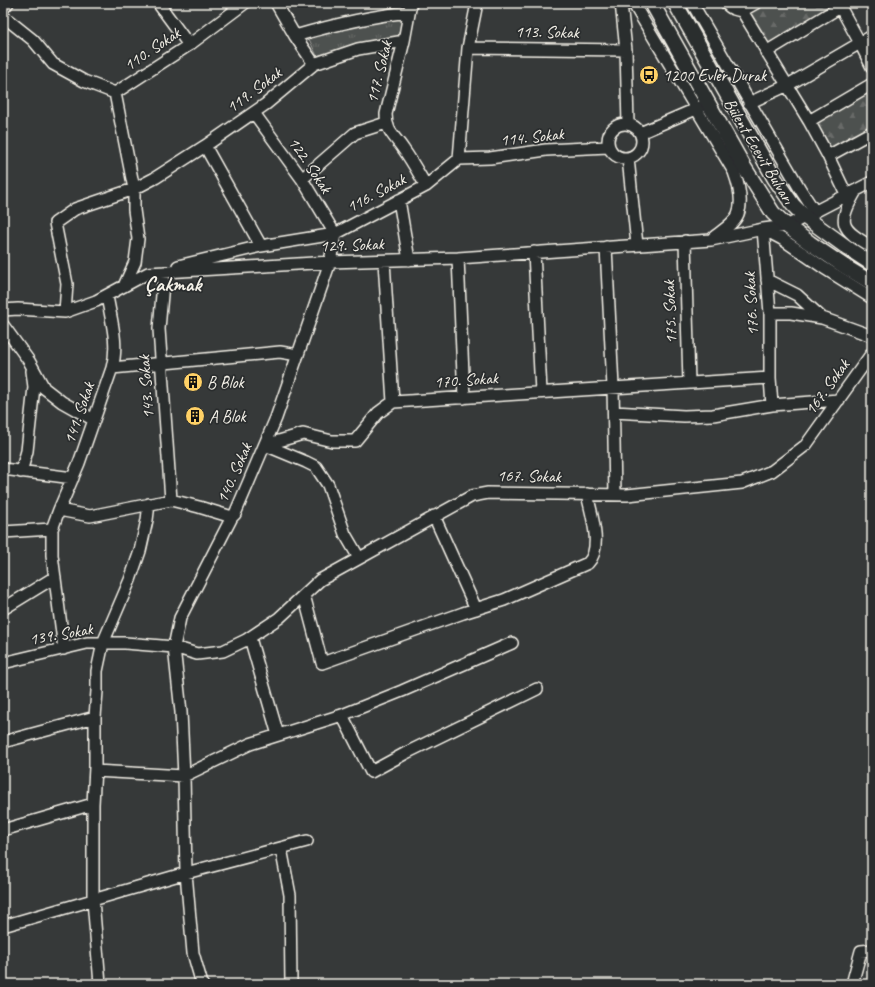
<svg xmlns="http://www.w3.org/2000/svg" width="875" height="987" viewBox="0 0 875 987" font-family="Caveat,sans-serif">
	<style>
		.forest { fill: url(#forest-firs); stroke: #a1a19c }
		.park { fill: url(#park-tufts); stroke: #a1a19c }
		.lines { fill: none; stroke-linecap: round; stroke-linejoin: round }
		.minor-casing { stroke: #f4f1e8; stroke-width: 14 }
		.major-casing { stroke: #f4f1e8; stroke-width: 17 }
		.minor { stroke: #2a2d2e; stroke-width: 11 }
		.major { stroke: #2a2d2e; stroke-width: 14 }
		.labels { text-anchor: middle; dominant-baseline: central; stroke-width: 3.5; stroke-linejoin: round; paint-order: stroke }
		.street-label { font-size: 17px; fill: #f4f1e8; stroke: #2a2d2e }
		.poi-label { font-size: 17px; fill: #f4f1e8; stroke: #2a2d2e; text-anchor: start }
		.district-label { font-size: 21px; font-weight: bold; fill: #f4f1e8; stroke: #2a2d2e }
	</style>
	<defs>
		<pattern id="forest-firs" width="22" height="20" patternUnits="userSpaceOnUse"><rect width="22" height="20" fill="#4e514f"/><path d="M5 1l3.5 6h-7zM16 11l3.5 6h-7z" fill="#686a68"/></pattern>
		<pattern id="park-tufts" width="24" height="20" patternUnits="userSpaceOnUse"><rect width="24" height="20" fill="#4e514f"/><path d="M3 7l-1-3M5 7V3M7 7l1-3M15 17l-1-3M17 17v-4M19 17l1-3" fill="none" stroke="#686a68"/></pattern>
	</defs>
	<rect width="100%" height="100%" fill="#363939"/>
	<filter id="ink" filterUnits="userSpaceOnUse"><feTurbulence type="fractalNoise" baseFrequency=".025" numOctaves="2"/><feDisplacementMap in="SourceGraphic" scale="8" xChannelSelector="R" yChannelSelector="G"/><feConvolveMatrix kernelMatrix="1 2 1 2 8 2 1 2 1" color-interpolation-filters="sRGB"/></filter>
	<g filter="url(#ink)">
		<path class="forest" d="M765 3H828L831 7 768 45 749 13Z
			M872 88V126L833 150 816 123Z"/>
		<path class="park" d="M402 18 401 37 361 43 317 56 308 37 366 23Z"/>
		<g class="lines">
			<g class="minor-casing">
				<path id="minor" d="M158 3 189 45
					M276 3 295 36 314 64
					M411 3 404 41 386 114C386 132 395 136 404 150 412 161 419 174 426 186
					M621 3 626 50 628 124
					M633 3 734 172C738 183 743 202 738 214 734 224 721 231 713 238
					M692 3 800 189 815 212
					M726 3C730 9 736 10 742 11L809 121 828 156 847 196
					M838 3 860 43 872 67
					M3 9 8 3
					M742 11 756 3
					M3 16 33 40 53 64 84 81 115 93 134 189V210L138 239 135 262 124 286
					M295 36C333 25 370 16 409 12
					M468 48 626 50
					M766 52 840 7
					M115 93 189 45 245 3
					M749 103 788 85 872 36
					M809 121 872 84
					M608 141a17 17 0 1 1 34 0a17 17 0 1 1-34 0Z
					M640 133 703 106
					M205 146 261 246
					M828 156 872 132
					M628 158 637 245
					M459 159 490 158 546 150 608 147
					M302 179 355 133 386 123
					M856 191C837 223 840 229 872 247
					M399 200 409 260
					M763 229 770 313V378L772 405
					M763 229 782 239 824 268 872 298
					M685 241 689 383
					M606 247 613 387 615 495
					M534 252 541 392
					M458 258 464 398
					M384 261 393 402
					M178 266 261 246 335 234 426 186 459 159 468 48 477 3
					M164 272 159 329 171 500
					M767 280 797 295 822 318
					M107 296C111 320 119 344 112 368
					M3 310 18 309 65 312 96 301 148 273 330 262 458 258 711 240 763 229 787 226 872 182
					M65 312 67 284 55 223 75 209 134 189 155 178 205 146 266 104 314 64 358 49 404 41
					M770 313H791L822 318 872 336
					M3 325 29 361 44 388 62 402 94 420
					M614 412 684 416 713 415 772 405 839 400
					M265 445 303 434 332 441H355L378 413 393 402 770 378
					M265 445 306 462 316 467 328 485 345 534 359 558
					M3 469 73 478
					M21 472 27 451 34 387 32 371
					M59 510 90 516 171 500 199 507 232 517
					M434 516 476 609
					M3 532 52 529
					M304 595 322 663 463 613 504 600 588 563C603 548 591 513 587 494
					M3 609 55 577
					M250 638 278 735
					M64 649 52 555V529L59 510 79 463 112 368 280 352 298 355
					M3 663 87 643H125L174 647 197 654 223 651 246 640 279 618 320 580 472 496 488 493 627 495 742 483 772 471 806 445 872 353
					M342 715 371 772 406 753 537 689
					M3 742 95 717
					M95 771 184 776 250 744 342 715 402 691 512 643
					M3 830 93 804
					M281 848 290 895 291 984
					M3 926 186 873 307 841
					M100 984 93 900V804L95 767V717L97 691V671L103 643 130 580 140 551 147 520 149 504
					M202 984 193 953 186 873 184 776 181 712 174 647 180 618 232 517 235 514 276 418 330 262 335 234 302 179 254 113
					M852 984 861 951 872 950"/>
			</g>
			<g class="major-casing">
				<path id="major" d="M652 3 744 167 773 213 787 226 810 243 844 266 872 283
					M675 3 775 179 793 205 805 217 849 249 872 264"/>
			</g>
			<use href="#minor" class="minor"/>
			<use href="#major" class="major"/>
		</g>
	</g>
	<defs>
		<g id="bus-disc" transform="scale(1)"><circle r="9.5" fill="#ffd166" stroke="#2a2d2e"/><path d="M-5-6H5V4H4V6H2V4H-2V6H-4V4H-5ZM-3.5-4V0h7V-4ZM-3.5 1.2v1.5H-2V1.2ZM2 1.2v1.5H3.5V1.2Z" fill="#111"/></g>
		<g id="building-disc" transform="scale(1)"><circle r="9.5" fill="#ffd166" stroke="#2a2d2e"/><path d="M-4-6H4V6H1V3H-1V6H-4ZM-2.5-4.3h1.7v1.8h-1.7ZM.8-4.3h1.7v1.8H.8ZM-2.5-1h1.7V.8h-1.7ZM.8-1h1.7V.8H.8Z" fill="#111"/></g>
	</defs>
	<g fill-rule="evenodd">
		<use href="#bus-disc" x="649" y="75"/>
		<use href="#building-disc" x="193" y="382"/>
		<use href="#building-disc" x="195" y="416"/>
	</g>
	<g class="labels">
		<g class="street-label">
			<text transform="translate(547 32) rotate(1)">113. Sokak</text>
			<text transform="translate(152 49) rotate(-34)">110. Sokak</text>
			<text transform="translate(379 72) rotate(-76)">117. Sokak</text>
			<text transform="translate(254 90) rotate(-37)">119. Sokak</text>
			<text transform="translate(532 137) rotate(-6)">114. Sokak</text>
			<text transform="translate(759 151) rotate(59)">Bülent Ecevit Bulvarı</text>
			<text transform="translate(310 165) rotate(56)">122. Sokak</text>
			<text transform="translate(376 193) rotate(-28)">116. Sokak</text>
			<text transform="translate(352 245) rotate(-2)">129. Sokak</text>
			<text transform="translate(751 304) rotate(-93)">176. Sokak</text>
			<text transform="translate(670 312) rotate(-92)">175. Sokak</text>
			<text transform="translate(466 380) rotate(-4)">170. Sokak</text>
			<text transform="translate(146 387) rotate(-94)">143. Sokak</text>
			<text transform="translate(827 387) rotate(-54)">167. Sokak</text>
			<text transform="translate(79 413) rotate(-71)">141. Sokak</text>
			<text transform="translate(234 473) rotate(-66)">140. Sokak</text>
			<text transform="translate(529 476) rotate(1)">167. Sokak</text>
			<text transform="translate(61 634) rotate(-10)">139. Sokak</text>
		</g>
		<g class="poi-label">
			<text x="663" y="75">1200 Evler Durak</text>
			<text x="207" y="382">B Blok</text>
			<text x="209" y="416">A Blok</text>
		</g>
		<g class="district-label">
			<text x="173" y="284">Çakmak</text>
		</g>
	</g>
	<rect width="875" height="987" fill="none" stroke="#2a2d2e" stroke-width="16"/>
	<rect x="8" y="8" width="859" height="971" fill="none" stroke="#f4f1e8" stroke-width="1.5" filter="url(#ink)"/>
</svg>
